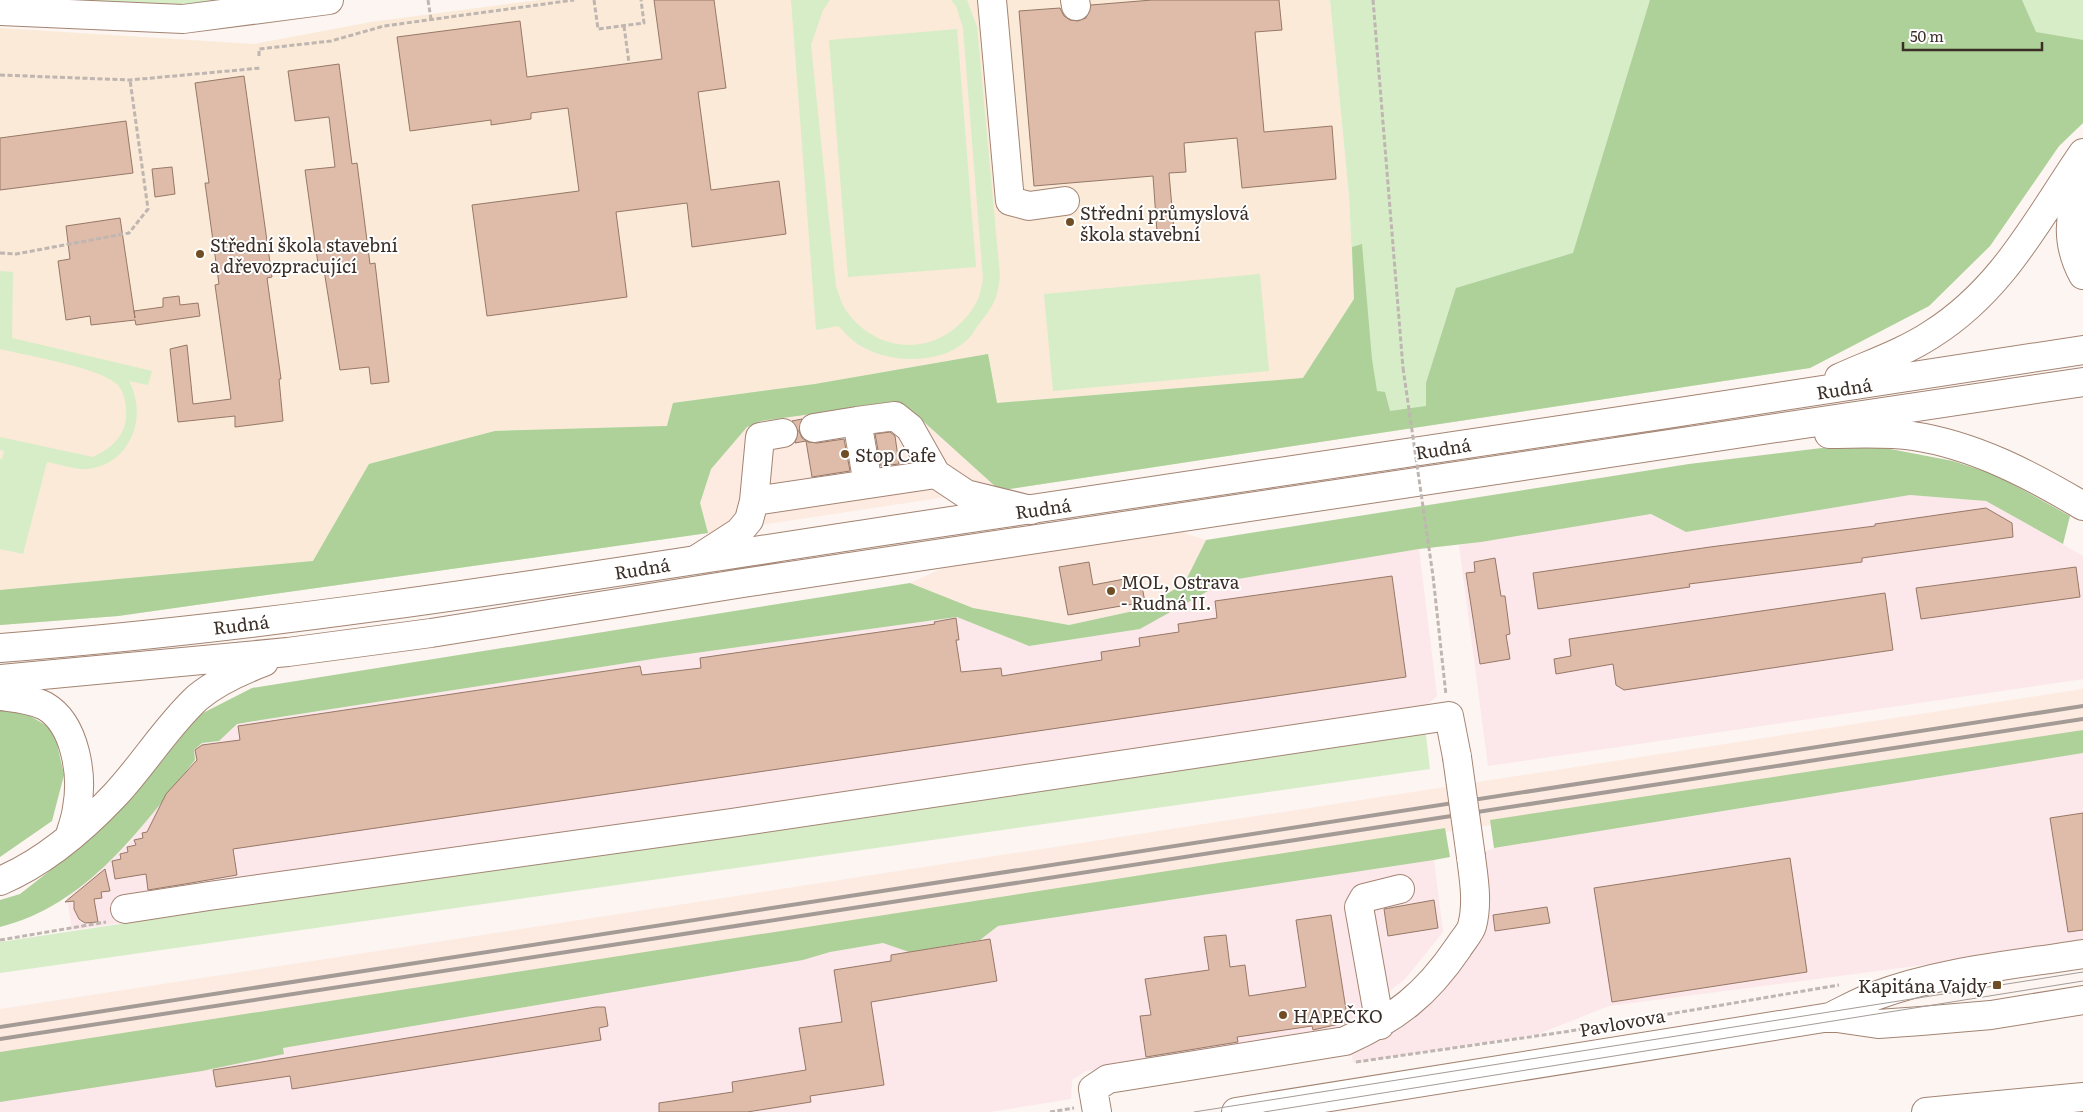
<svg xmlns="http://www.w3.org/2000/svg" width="2083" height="1112" viewBox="0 0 2083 1112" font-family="Literata,serif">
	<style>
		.built { fill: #fdebe2 }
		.industrial { fill: #fce7ea }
		.education { fill: #faead7 }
		.green { fill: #d6edc8 }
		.forest { fill: #aed099 }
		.building { fill: #debca9; stroke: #977867 }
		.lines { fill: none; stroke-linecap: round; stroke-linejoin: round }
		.minor-casing { stroke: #a38473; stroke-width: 30 }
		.highway-casing { stroke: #a38473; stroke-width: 30 }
		.path { stroke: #bfb6b1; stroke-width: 3; stroke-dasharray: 5 2.5; stroke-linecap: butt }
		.minor { stroke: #fff; stroke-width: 28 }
		.highway { stroke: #fff; stroke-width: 28 }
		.tram { stroke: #a59b96; stroke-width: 1 }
		.rail { stroke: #a59b96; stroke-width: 4 }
		.minor-bridge-casing { stroke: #a38473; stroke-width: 30; stroke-linecap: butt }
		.path-bridge { stroke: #bfb6b1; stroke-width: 3; stroke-dasharray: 5 2.5; stroke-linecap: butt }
		.minor-bridge { stroke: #fff; stroke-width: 28 }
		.poi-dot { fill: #6f4e25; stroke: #fff; stroke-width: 2 }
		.labels { text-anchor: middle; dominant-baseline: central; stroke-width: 4; stroke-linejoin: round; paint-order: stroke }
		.poi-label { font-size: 18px; fill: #3b2e27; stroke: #fff; text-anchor: start }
		.street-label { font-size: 18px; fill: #3b2e27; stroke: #fff }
	</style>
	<rect width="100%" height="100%" fill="#fcf5f1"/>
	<path class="built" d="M892 403 903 405 913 412 996 487 966 494 708 533 700 503 711 469 747 427 761 421Z
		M1169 528 1206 540 1184 584 1138 610 1069 625 973 608 910 583 961 560Z
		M2083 689V734L0 1054V1009Z"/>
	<path class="industrial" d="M1910 495 1986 501 2083 556V679L1488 766 1459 545 1651 514 1686 532Z
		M1419 549 1437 696 1424 707 203 888 206 911 72 930 67 898 128 844 195 760 193 750 202 743 219 741 237 724 659 658 957 617 1029 646 1140 629 1226 581Z
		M2083 753V944L1609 1006 1538 1034 1353 1063 1351 1050 1462 962 1482 853 1494 848Z
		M1434 860 1443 932 1405 979 1348 1024 1345 1035 1086 1071 1072 1080 1071 1099 990 1112H0V1102L284 1054 283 1048 803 960 830 952 883 943 909 952 980 940 998 926Z"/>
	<path class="education" d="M539 0H1330L1349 196 1354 299 1303 378 997 403 988 354 815 384 673 403 668 426 495 431 369 464 313 561 0 590V28L254 44 371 22Z"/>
	<path class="green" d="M45 0H262L177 12Z
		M791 0H830L823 10 811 45 836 287C839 295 842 305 847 312 882 359 945 355 975 305 980 298 981 287 983 279L963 28 956 6 951 0H967L977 27 1000 276C997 300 994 305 979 324 975 329 972 336 967 340 940 366 884 364 855 342 849 338 844 331 838 326L816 330Z
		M1330 0H2083V123L2059 146 1990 246 1929 306 1810 368 1009 489 996 487 913 412 903 405 892 403 761 421 747 427 711 469 700 503 708 533 118 616 0 625V590L313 561 369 464 495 431 667 426 673 403 815 384 988 354 997 403 1303 378 1354 299 1349 196Z
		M957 29 976 267 848 277 829 40Z
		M0 271 13 272 12 338 152 371 148 385 129 381C148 416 131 464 88 469 74 470 60 464 47 462L23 554 0 549V459H2L4 451 0 450V437L93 457C110 449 124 438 126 418 127 408 125 393 118 385 99 367 28 356 0 349Z
		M1260 274 1269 371 1053 391 1044 294Z
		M1425 727 1430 769 0 973V942Z"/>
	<path class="forest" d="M1650 0H2022L2036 32 2083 40V123L2059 146 1990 246 1929 306 1810 368 1009 489 996 487 913 412 903 405 892 403 761 421 747 427 711 469 700 503 708 533 118 616 0 625V590L313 561 369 464 495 431 667 426 673 403 815 384 988 354 997 403 1303 378 1354 299 1352 247 1362 244 1372 359 1377 391 1385 392 1390 411 1426 406V383L1456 288 1573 253Z
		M1822 448H1885L1953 461 1996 475 2070 516 2063 544 1986 501 1910 495 1686 532 1651 514 1481 542 1419 549 1226 581 1140 629 1029 646 957 617 659 658 261 720 237 724 219 741 202 743 194 750 195 760C142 827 88 905 0 927V900L20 894 66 858 133 797 199 715 252 688 910 583 973 608 1069 625 1138 610 1184 584 1206 540 1689 464Z
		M0 706H13L54 730 64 775 52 821 0 857Z
		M2083 730V753L1494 848 1490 820Z
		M1445 828 1450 857 1434 860 998 926 980 940 909 952 883 943 830 952 803 960 283 1048 284 1054 202 1071 0 1102V1052Z"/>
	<path class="building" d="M654 0H714L726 88 698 92 711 190 779 181 786 234 692 247 687 203 616 212 627 297 487 316 472 205 579 191 568 108 531 113V119L491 125V120L410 131 397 37 520 21 527 77 662 59Z
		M1152 0H1279L1282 30 1255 32 1264 132 1332 126 1336 179 1242 188 1237 138 1184 143 1186 172 1169 173 1174 231 1157 232 1153 176 1034 186 1019 11 1060 8 1064 16 1070 20 1078 21 1086 18 1091 5Z
		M339 64 352 164 357 163 370 264 375 263 389 382 371 384 369 367 340 370 324 270 319 271 305 170 335 167 329 117 295 121 288 71Z
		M244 76 272 277 267 278 281 379H279L283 421 235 427V416L178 422 170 349 187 345 193 404 231 399 215 285 219 284 205 183H209L195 83Z
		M126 121 133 173 0 190V138Z
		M172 167 175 194 155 197 152 169Z
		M120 218 135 318 134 311 163 307V298L179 296 180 305 198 303 200 316 136 325 135 320 91 325 90 316 66 320 58 261 70 259 66 226Z
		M802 419 799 431 802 438 808 442 817 443 844 439 850 471 812 477 806 441 795 443 798 431 792 421Z
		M890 432 895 436 899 464 881 466 875 434Z
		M1986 508 2012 523 2013 537 1862 558V562L1689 584 1690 587 1538 609 1533 573 1710 547 1875 526V524Z
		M1495 558 1501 596H1505L1510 634 1506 635 1510 659 1480 664 1466 573 1475 572 1474 562Z
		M1089 562 1093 585 1140 576 1145 602 1068 615 1059 567Z
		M2076 567 2080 597 1921 619 1916 588Z
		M1392 576 1406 677 233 849 237 875 185 884 148 890 146 874 115 879 112 861 121 859 120 854 128 852 127 847 136 845 134 840 143 838 142 833 147 832 166 794 197 760 195 750 202 745 240 740 238 726 640 666 642 675 701 668 700 658 935 624 934 622 956 618 959 640H956L961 672 1001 668 1002 676 1102 660 1101 652 1140 646 1139 638 1179 632 1178 624 1217 618 1215 601Z
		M1885 593 1893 650 1624 690 1616 685 1613 664 1556 674 1554 659 1571 656 1569 639Z
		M2083 813V930L2068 932 2050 818Z
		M1790 858 1807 972 1612 1002 1594 888Z
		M105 869 110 891 101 892 102 898 94 899 98 922 85 923 79 919 74 909V901L65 902Z
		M1434 900 1438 928 1388 936 1384 909Z
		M1547 907 1550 923 1495 931 1493 915Z
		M1331 915 1348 1022 1313 1030 1312 1026 1237 1037 1238 1042 1146 1057 1140 1016 1151 1015 1145 979 1209 970 1204 937 1226 935 1230 967 1245 965 1249 996 1306 987 1296 920Z
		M990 939 997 981 871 1002 884 1085 810 1096 811 1102 747 1112H659V1103L733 1092 732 1082 806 1070 799 1028 842 1022 834 970 891 961V955Z
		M596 1007H605L608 1026 599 1028 601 1040 292 1089 290 1076 216 1087 213 1070Z"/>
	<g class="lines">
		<g class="minor-casing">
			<path id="minor" d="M992 0 1010 201 1029 206 1065 201
				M1075 0 1076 6
				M0 11 183 19 329 0
				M814 428 857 421
				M868 484 857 421 895 416 910 428 936 474
				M754 501 760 437 783 433
				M697 559 739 532 749 520 754 501 936 474 966 494 1031 510
				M125 909 209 896 731 823 1449 716 1457 757
				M1830 1017 1878 1024 1921 1021 1991 1015 2083 1000
				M1380 1025 1359 907 1364 898 1400 889
				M1097 1112 1093 1089 1108 1079 1345 1041C1396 1018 1426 995 1458 948 1462 941 1470 933 1472 926 1478 903 1474 880 1471 857
				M1236 1112 1830 1017C1845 1010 1860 1001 1875 996 1941 971 2014 965 2083 954
				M1926 1112 2083 1097"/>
		</g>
		<g class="highway-casing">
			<path id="highway" d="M2083 179C2068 211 2066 244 2083 275
				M1839 378C1870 364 1903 353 1932 334 2003 289 2037 220 2083 153
				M1829 434C1857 434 1886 432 1913 436 1974 445 2031 475 2083 506
				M0 648C299 625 595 575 891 530 1288 471 1686 412 2083 350
				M0 679 288 652 431 633 743 583 2083 382
				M0 696C15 698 31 699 45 706 76 724 83 776 77 808 76 818 72 828 69 838
				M0 881C45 862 82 830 115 795 144 764 166 727 197 698 216 682 240 671 264 662"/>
		</g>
		<path class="path" d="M428 0 431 19
			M594 0 598 29 644 23 641 0
			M1373 0 1403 368
			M624 26 629 63
			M259 56V49L331 41 384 26 574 0
			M0 75 130 80 261 68
			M0 253 16 254 129 233 148 209 130 80
			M1433 576 1446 695
			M0 940 106 922
			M1356 1062 1564 1032 1839 985
			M1050 1112 1074 1108"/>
		<use href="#minor" class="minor"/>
		<use href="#highway" class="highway"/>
		<path class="tram" d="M1194 1112 2083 972
			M1264 1112 2083 981"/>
		<path class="rail" d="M0 1027 2083 706
			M0 1039 2083 719"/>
		<g class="minor-bridge-casing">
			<path id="minor-bridge" d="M1457 757 1471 857"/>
		</g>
		<path class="path-bridge" d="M1403 368 1433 576"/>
		<use href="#minor-bridge" class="minor-bridge"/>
	</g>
	<g class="poi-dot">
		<circle cx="1070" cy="222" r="5"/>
		<circle cx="200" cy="254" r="5"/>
		<circle cx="845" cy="454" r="5"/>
		<circle cx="1111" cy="591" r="5"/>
		<rect x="1992" y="980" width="10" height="10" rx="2.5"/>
		<circle cx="1283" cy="1015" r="5"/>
	</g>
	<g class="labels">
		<g class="poi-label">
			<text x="1080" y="212">Střední průmyslová<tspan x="1080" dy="21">škola stavební</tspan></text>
			<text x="210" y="244">Střední škola stavební<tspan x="210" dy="21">a dřevozpracující</tspan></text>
			<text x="855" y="454">Stop Cafe</text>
			<text x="1121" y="581">MOL, Ostrava<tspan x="1121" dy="21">- Rudná II.</tspan></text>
			<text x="1987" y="985" text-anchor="end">Kapitána Vajdy</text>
			<text x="1293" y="1015">HAPEČKO</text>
		</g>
		<g class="street-label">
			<text transform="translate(1844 388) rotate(-9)">Rudná</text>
			<text transform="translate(1443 448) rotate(-9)">Rudná</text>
			<text transform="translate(1043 508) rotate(-8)">Rudná</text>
			<text transform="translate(642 568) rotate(-9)">Rudná</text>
			<text transform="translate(241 624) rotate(-7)">Rudná</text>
			<text transform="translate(1622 1022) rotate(-10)">Pavlovova</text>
		</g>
	</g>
	<path d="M1903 42v8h139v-8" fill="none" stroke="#3b2e27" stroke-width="2.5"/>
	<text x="1910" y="42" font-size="15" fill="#3b2e27" stroke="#ffffff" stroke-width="4" paint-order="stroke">50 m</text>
</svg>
